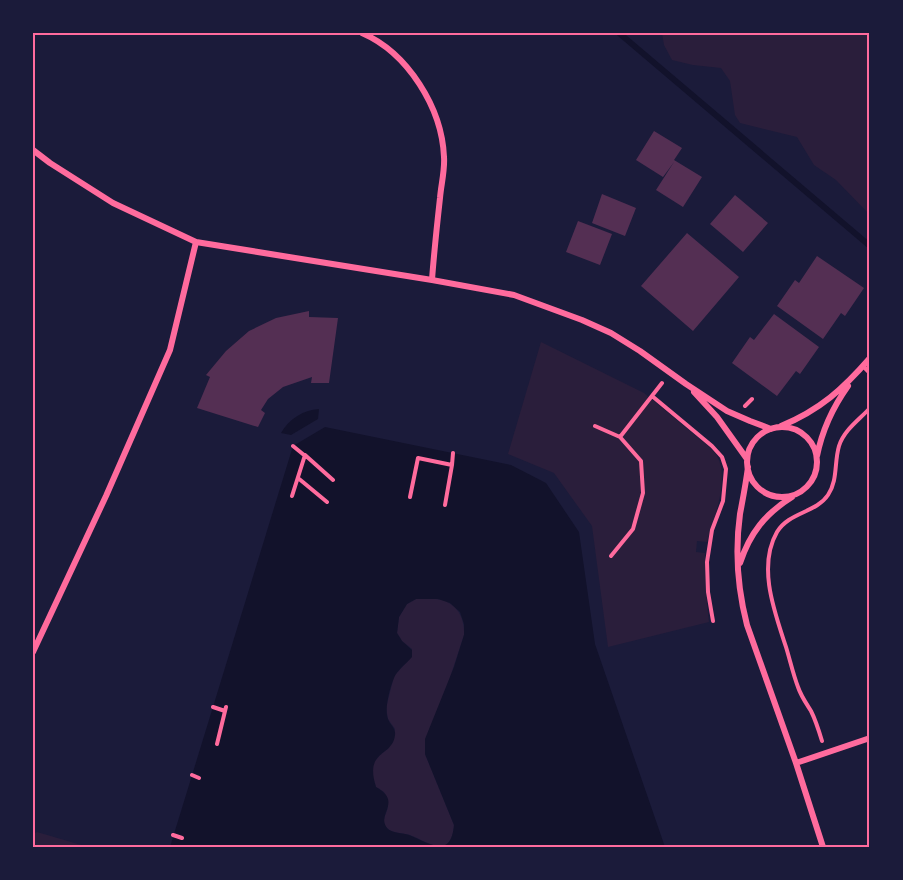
<svg xmlns="http://www.w3.org/2000/svg" width="903" height="880" viewBox="0 0 903 880" font-family="'PT Sans',sans-serif">
	<style>
		.green { fill: #2a1e3b }
		.water { fill: #12122b; fill-rule: evenodd }
		.lines { fill: none; stroke-linecap: round; stroke-linejoin: round }
		.stream { stroke: #12122b; stroke-width: 6 }
		.building { fill: #542f53 }
		.path { stroke: #ff6b9d; stroke-width: 4 }
		.service { stroke: #ff6b9d; stroke-width: 4.5 }
		.minor { stroke: #ff6b9d; stroke-width: 6 }
		.neatline { fill: none; stroke: #ff6b9d; stroke-width: 2 }
	</style>
	<rect width="100%" height="100%" fill="#1b1b3a"/>
	<path class="green" d="M662 33H870V215L836 180 814 165 797 137 740 123 735 115 730 81 721 68 693 65 672 60 664 45Z
		M541 342 644 393 707 445C711 449 715 452 717 456 730 479 714 518 707 542L697 541 696 552 705 553 707 604 709 622 608 647 592 526 554 473 508 454Z
		M416 599C422 599 430 598 436 599 456 601 465 617 464 635L425 754 454 825C451 860 430 843 410 835 403 833 392 833 387 828 380 820 387 815 388 806 388 802 386 796 384 792L376 787 373 777V763L380 755 389 748 395 729 388 719 386 708 394 676 412 656V649L402 641 397 633 399 617 407 604Z
		M37 832 88 847H33V834Z"/>
	<path class="water" d="M319 409 318 419 291 435 281 433C289 419 303 410 319 409Z
		M325 427 511 465 546 483 579 532 595 644 665 847H170L293 446ZM416 599H438L450 603 460 612 464 624V635L454 667 425 739V754L454 825C451 860 429 843 409 835 403 833 391 833 387 828 376 814 403 802 376 787 364 749 393 757 395 735 396 728 390 725 388 719 384 709 390 687 394 678 397 670 407 663 412 657V650L402 641 397 633 399 617 407 604Z"/>
	<g class="lines">
		<path class="stream" d="M619 33 870 246"/>
	</g>
	<path class="building" d="M654 131 682 148 674 160 702 177 683 207 656 190 674 162 663 177 636 160Z
		M602 194 636 208 625 236 592 223Z
		M735 195 768 223 743 252 710 224Z
		M578 221 612 234 600 265 566 252Z
		M687 233 739 277 693 331 641 286Z
		M817 256 864 288 845 316 841 313 823 339 777 306 795 280 799 283Z
		M309 311V317L338 318 329 383H311L312 377 283 387 268 399 261 410 265 413 258 427 197 408 210 377 206 375 226 351 249 331 276 318Z
		M774 314 819 347 800 374 796 371 777 396 732 363 750 337 754 340Z"/>
	<g class="lines">
		<path class="path" d="M652 396 712 446 722 457 726 469 723 501 712 530 707 562 708 592 713 621
			M745 406 752 399
			M595 426 620 437 641 461 643 493 633 529 611 556
			M620 437 662 383
			M293 446 304 455
			M452 465 453 453
			M298 478 327 502
			M292 496 305 455 333 480
			M410 497 418 458 452 465 445 505
			M213 707 225 711
			M822 741C819 731 816 721 811 711 806 703 801 696 798 687 793 674 790 660 786 647 775 613 757 567 777 532 789 512 816 513 828 495 838 480 834 463 839 446 844 430 859 420 870 408
			M217 744 226 707
			M192 775 199 778
			M173 835 182 838"/>
		<path class="service" d="M863 366 870 373"/>
		<path class="minor" d="M362 33C408 53 442 108 444 157 445 170 441 185 440 198 437 225 434 252 432 280
			M33 150 50 163 113 203 196 242 432 280 514 295 582 320 611 333 640 351 686 384 727 411 750 421 771 429
			M694 392 717 417 747 459
			M781 426C820 410 843 389 870 358
			M747 462a35 35 0 1 1 70 0a35 35 0 1 1-70 0Z
			M817 456C822 431 833 407 848 386
			M748 467C746 483 743 498 740 514 735 550 738 590 747 625L796 763 823 847
			M740 563C750 533 765 514 792 497
			M33 652 106 496 170 350 196 242
			M796 763 870 738"/>
	</g>
	<rect width="903" height="880" fill="none" stroke="#1b1b3a" stroke-width="69"/>
	<rect x="34" y="34" width="834" height="812" class="neatline"/>
</svg>
